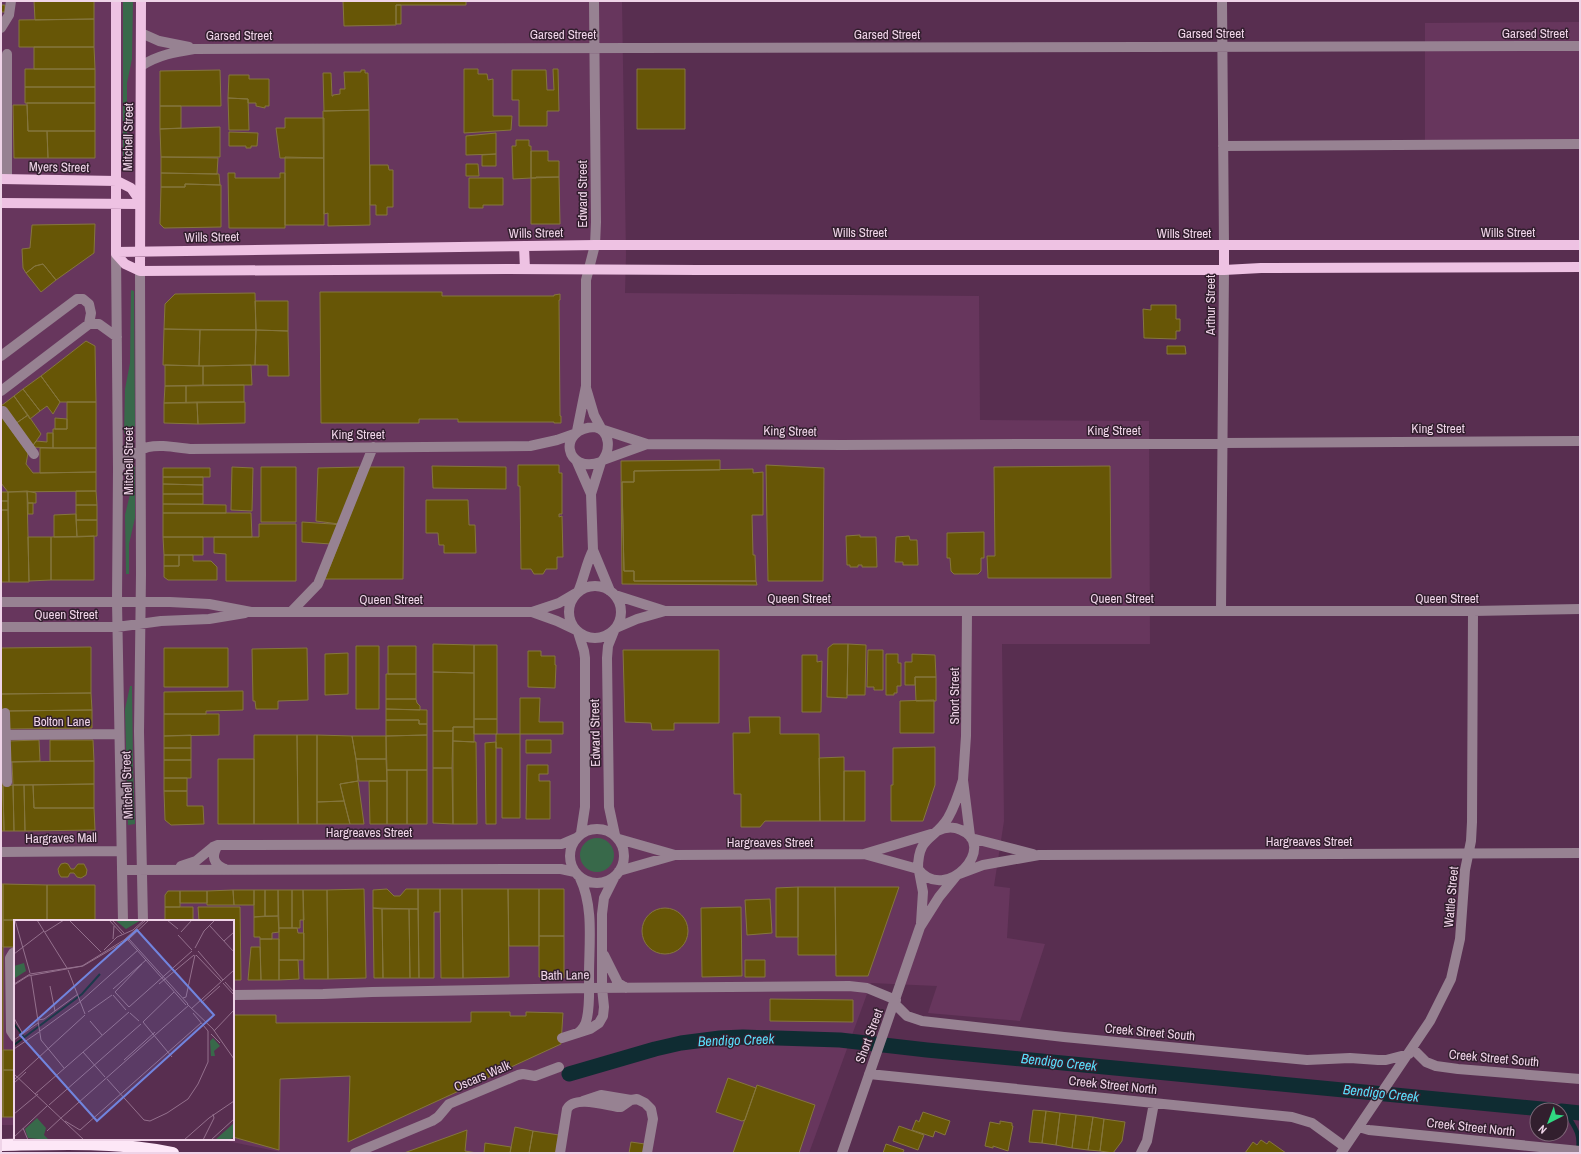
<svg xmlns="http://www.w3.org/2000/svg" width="1581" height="1154" viewBox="0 0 1581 1154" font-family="'Archivo Narrow',sans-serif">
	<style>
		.built { fill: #67365d }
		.green { fill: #38694a }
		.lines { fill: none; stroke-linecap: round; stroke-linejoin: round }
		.stream { stroke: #0f2c32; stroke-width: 4.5 }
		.canal { stroke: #0f2c32; stroke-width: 15 }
		.building { fill: #675606; stroke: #85763e }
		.minor { stroke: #978292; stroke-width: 10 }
		.major { stroke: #eec2e3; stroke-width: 10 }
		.highway { stroke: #fde7f7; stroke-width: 12 }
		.labels { text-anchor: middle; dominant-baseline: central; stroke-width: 3; stroke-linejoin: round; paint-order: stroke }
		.street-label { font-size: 13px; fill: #efd4e8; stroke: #321f2e }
		.water-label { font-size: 14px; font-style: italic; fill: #59defb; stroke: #321f2e }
		.inset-river { fill: none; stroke: #0f2c32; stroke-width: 2 }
		.inset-road { fill: none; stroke: #94708d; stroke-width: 1 }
		.view { fill: #7184de; fill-opacity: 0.15; stroke: #7184de; stroke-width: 2 }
		.inset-edge { fill: none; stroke: #efd4e8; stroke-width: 2 }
	</style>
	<rect width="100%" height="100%" fill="#582e50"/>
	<path class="built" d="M1 1H622L626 255 625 293 979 296 980 420 1149 421 1150 644H1002L1004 821 994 886 1010 888 1007 938 1045 944 1020 1021 928 1013 937 986 871 983 809 1153H285L218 1139H233V921H15V1125H1Z
		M1580 22V141H1425V23Z"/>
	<path class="green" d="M123 1H133L132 59 127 83V160L125 161 123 155Z
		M131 290 134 291 135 426 126 433H124L125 389 130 363Z
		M133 465 135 467V518L129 544V574H126L125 515 131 490V467Z
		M130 686H132L133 765 135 824 128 825 125 709Z
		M580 855a17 17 0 1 1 34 0a17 17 0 1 1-34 0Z"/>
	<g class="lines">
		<path class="stream" d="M1565 1111C1574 1127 1581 1132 1578 1151"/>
		<path class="canal" d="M569 1074 655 1049 681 1043 720 1038 743 1037 840 1040 927 1050 1552 1110
			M1561 1111 1580 1113"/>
	</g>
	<path class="building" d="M34 1H94V19L35 20Z
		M343 1H466V5H396V25L344 26Z
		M1 5H5V12H1Z
		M396 5H401V24H396Z
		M94 19V47H19V20Z
		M34 47H94L95 69H34Z
		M25 69H95V87H25Z
		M464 69H478V74H487L488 80 493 79V116H512L511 130 464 133Z
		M553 69H558L559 111H547V126H519V100H512V70H546L547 90H554Z
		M637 69H685V129H637Z
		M220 70 221 106H160V71Z
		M361 70H365V73H368L369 110 324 111 323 73H331L332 96H333V95L340 94V89H345L344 72H361Z
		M229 75H249V79H269V106H265V108L256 106V103H248V99L228 98Z
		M25 87H95V103H25Z
		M228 98 248 99 249 130H229Z
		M1 100H4L5 131H1Z
		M27 103H95V131H28Z
		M13 105H27L28 131H47L48 158H14Z
		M160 106H181V128L160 129Z
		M369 110 370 225 328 226V213L324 214 323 111Z
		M285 118H324V158H280L276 128H285Z
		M220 127V157H161L160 129Z
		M47 131H95V158H48Z
		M229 132 258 133 257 146H251V148H246V146H229Z
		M496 133V154L466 155V136Z
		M516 140H529V146H531V178L513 179 512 146H516Z
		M531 151H548V161H559V177L531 178Z
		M496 154V166H482V155Z
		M161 157 218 158 217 174 161 173Z
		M285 157 324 158V225H285Z
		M466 164H478L479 176H466Z
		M370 165H388L389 170H393V207H387V215H376V205H370Z
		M161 173 219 174 220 185 185 184V187H161Z
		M228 173H235V178H280V173H285V228H229Z
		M536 177H559L560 224H531V178H536Z
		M469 178H503V205H483V208H469Z
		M185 184 221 185V227L164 228 160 224 161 187H185Z
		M95 224 94 253 56 280 43 264 35 266 26 273 23 268 22 249 30 248 32 225Z
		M43 264 56 280 41 292 26 273 35 266Z
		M320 292H442V296H554V295L560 294V300H559L560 416H561V423H554V422H458V419H419V423H321Z
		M255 293 256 330 164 329 165 304 175 294Z
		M255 301H288V331L256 330Z
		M1151 305H1176V319H1180V331H1176V339L1144 338 1143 309 1151 310Z
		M164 329 200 330 199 366 163 365Z
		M200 330H256L255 365 199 366Z
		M256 330 288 331 289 376H268V365H255Z
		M86 341 95 346 96 402H60L41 376Z
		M1167 346H1185L1186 354H1167Z
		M165 365 203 366V385L165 386Z
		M251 365 252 385H203V366Z
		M41 376 60 402 53 414 47 406 40 411 23 389Z
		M244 385V402L186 403V386Z
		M165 386H186V403H164Z
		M23 389 40 411 30 419 14 396Z
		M14 396 28 415 15 424 1 406Z
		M67 402H96V448H53V429H67Z
		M197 402H245V423L198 424Z
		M197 402 198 424 164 423V403Z
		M28 415 41 434 32 447 15 424Z
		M1 416 28 453 26 464 33 473 96 472V491L8 492 1 483Z
		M55 418 67 419V429H55Z
		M47 433H53V448L32 447 36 441 47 442Z
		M40 448H96V472L40 473Z
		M720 460V470L634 471V482H622L624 571H634V581H756L757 585 622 584 621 461Z
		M518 465H559V473H562V514H559V517L562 516 563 557H557V569H546L543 574H534L531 569H521L520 486H518Z
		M766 465 824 468 823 581H768Z
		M432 466 506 467V489L433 488Z
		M1110 466 1111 578H988L987 556H995L994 467Z
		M232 467 253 468 252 511 231 510Z
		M261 467H296V522H261Z
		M360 467 339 524 316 521 318 468Z
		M369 467H404L403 579H325Z
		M163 468H210V477H163Z
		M753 469V473L763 472V515H752L753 555H755L756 581H634V571H624L622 482H634V471Z
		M163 477H203V485L163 484Z
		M163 484 203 485V494H163Z
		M27 491 29 582H9L8 492Z
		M27 491 36 493V503H28Z
		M76 491H96L97 505H76Z
		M1 492H8V501H1Z
		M163 494H203V504H163Z
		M426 500H468L469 525H475L476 553H444V545H439L438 533H426Z
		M1 501H8V510H1Z
		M28 503H33V514H28Z
		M163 504 226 505V513H163Z
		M76 505H97V520H76Z
		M1 510H8L9 582H1Z
		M163 513H251L252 537H163Z
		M76 514 77 537H54V515Z
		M76 520H97V536L77 537Z
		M302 522 332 524 339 525 331 544 302 542Z
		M259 524H296V581H226V554L214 553V537H259Z
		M984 532V558H981V571L978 574H954L951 571 950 558H947V533Z
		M860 535V537H876L877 567H862V565H858V567H850V565H847L846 536Z
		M94 536V580H51V537Z
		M909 536 910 540H917L918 565H903V562H895L896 537Z
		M28 537H51V580L29 581Z
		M163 537H203V555H164Z
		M164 555H179V566H164Z
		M179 555H193V561H211L217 567V580H168L164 577V566H179Z
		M433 644 474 645V673L433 672Z
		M833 644H848L847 698 827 697 828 648Z
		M848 644 866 645 865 695H847Z
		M474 645H497V719H474Z
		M356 646H379V709H356Z
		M388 646H416V674H388Z
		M91 647V693L1 694V648Z
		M164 648H228V687H164Z
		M307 648 308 700 278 701V709H256L255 701H253L252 649Z
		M623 650H719V723H674V730H652L651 723 625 722Z
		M868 650H883V690H874V687H867Z
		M528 651H541V656H555V665H556L555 688 528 687Z
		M348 653V694L325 695V654Z
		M886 654H898V663H901V686H897V693H894V695H886Z
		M912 654 935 655 936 677H915V685H905V662H912Z
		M802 655H817V662L822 661 821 712H802Z
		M433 672 474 673V727H453V731H433Z
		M386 674H416V699H386Z
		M915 677H936V701H916Z
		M243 691V710L206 711V714H164V692Z
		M91 693 92 710 2 711 1 694Z
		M520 698H540L539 722H563V734H520Z
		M386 699H416L417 703 420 706V710L386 709Z
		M934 700V733H900V701Z
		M386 709 427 710V724H419V720H386Z
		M92 710V728L8 729V711Z
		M1 711 4 831H1Z
		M164 714H219V735L164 736Z
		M749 717H780V734H819L820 821H765L760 827H741V794H734L733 733H750Z
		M474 719H497V734H474Z
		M386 720H419V724H427V735L386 736Z
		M453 727H474V742L453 741Z
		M433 731H453L452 768H433Z
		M496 734H520V818H502V748H496Z
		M191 735V748H164V736Z
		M254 735H297L298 824H254Z
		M297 735H317V824H298Z
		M317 735 352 736 356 759 358 781 340 784 344 801 317 802Z
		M427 735V770H387L386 736Z
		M352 736H386V759H356Z
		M39 740 40 761 9 762V741Z
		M50 740H93L94 761H50Z
		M526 740H551V753H526Z
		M453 741 476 742 477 824H453Z
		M496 742V824H486L485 743Z
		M935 747V785L923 821H891V785H893V748Z
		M164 748H191V760H164Z
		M844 757V821H820L819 758Z
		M218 759H254V824H218Z
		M356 759H386L387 781H359Z
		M164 760H191V778H164Z
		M94 761V784L13 785 12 762Z
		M527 765H548V774H539V781H550V819H526Z
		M433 768H452L453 824 433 823Z
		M387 770H407V824H387Z
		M407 770H427V824H407Z
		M844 771H865V821H844Z
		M164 778H187V791H164Z
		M358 781 364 824H350L340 784Z
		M369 781H387V824H370Z
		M94 784V808H34L33 785Z
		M13 785H24L25 831H14Z
		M13 785 14 831H4L3 786Z
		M24 785H33L34 808H94L95 830 25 831Z
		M164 791H187V806H203L204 824 171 825 165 820Z
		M344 801 350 824H317V802Z
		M65 863 68 864 71 869H74L78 864H84L87 870 86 875 81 878 77 877 74 873H70L68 877H61L59 874 58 869 61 864Z
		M1 884H3V1117H1Z
		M3 884 47 885V920H3Z
		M47 885H95V920H47Z
		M798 887V937H776V888Z
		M798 887H835L836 955H798Z
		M835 887H899L868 976H836Z
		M364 889 366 978 328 979 327 890Z
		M387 889 394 896H400L406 889H418V909L373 908V890Z
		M418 889H440V912H434V978H419Z
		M440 889H462L463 978H441Z
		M462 889H508L509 977 463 978Z
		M508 889H539V946H509Z
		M539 889H564V936H539Z
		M233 890 234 905H207V891Z
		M233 890H254V905H234Z
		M254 890H265V916L254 917Z
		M265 890H278V916H265Z
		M278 890H292V928H279Z
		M292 890H303L304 920H300V928H292Z
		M303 890H327L328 979H304Z
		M168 891H180V907H165V895Z
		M180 891H207V903H180Z
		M770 899 772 933 747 935 745 900Z
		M165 907H193V921H165Z
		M198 907H240L241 980H233V921H199Z
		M741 907 742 976 702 977 701 908Z
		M373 908 382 909 383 978H374Z
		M642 931a23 23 0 1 1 46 0a23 23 0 1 1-46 0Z
		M382 909H409L410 978H383Z
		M409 909H418L419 978H410Z
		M278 916 279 932 272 933V939H260V937H254V917Z
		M3 920H95V921H15V947H3Z
		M279 928H297L298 933H304V960H279Z
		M539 936H564V978L539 977Z
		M260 939H279V980H261Z
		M251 947H260L261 980H248Z
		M279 960H298L299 979 279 980Z
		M745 960H765V977H745Z
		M770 999 853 1000V1022L770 1021Z
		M471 1012H510V1016H526V1012L563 1013 561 1044 348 1142 350 1076 280 1079 279 1150 233 1137V1015H276V1023L471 1022Z
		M3 1050H15V1070H3Z
		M3 1070H15V1117H3Z
		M728 1078 756 1088 745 1120 742 1121 716 1112Z
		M757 1085 815 1105 799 1153H733Z
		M1033 1110 1046 1111 1042 1143 1029 1142Z
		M1046 1111 1060 1113 1056 1145 1042 1143Z
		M923 1112 950 1121 945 1135 935 1131 933 1137 912 1130 916 1120 919 1122Z
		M1060 1113 1076 1115 1072 1148 1056 1145Z
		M1076 1115 1093 1117 1088 1150 1072 1148Z
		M1093 1117 1104 1119 1100 1151 1088 1150Z
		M1104 1119 1125 1122 1122 1141 1113 1153 1100 1151Z
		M1000 1121 1012 1123V1126H1013L1008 1151 993 1146V1148L985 1146 990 1122 1000 1124Z
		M899 1126 924 1135 918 1150 893 1141Z
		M515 1127 533 1131 529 1153H510Z
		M467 1130 465 1151 477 1153H404Z
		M533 1131 559 1135 556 1153H529Z
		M1261 1140 1267 1144 1269 1141 1286 1153H1245L1253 1142 1257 1145Z
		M631 1142 645 1144 644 1153H629Z
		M485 1143 511 1147 510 1153H484Z
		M886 1144 904 1150 903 1152 904 1153H883Z"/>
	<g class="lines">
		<path class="minor" d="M1222 1 1224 246
			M1 28 9 15 11 1
			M141 33 159 41 189 47
			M141 66C158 55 175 52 194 49L1580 46
			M1223 146 1580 144
			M7 179V54
			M116 254 118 469 117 602 123 921
			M140 271 141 574 139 732 143 921
			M1 356 77 299H83L89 304 91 313 89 324
			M586 388 594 415 601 428
			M1 391 89 324H99L117 337
			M3 411 34 454
			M595 427C611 430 611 452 601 462 565 475 556 428 595 427Z
			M604 430 647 444 842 445 1580 441
			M577 431 586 386V280L595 245 596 222 594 1
			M603 460 647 444
			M577 462 591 494
			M601 462 591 494 593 550 610 591
			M118 469C142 440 157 445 190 449L530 446 557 440 574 434
			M569 612a26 26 0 1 1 52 0a26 26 0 1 1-52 0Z
			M578 592C584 578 586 564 593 550
			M615 595 665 611H1473L1580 609
			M1 602H170L209 604 251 612H532L559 603 576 593
			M1221 610 1224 270
			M291 612 318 584 373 447
			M532 612 557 621 576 630
			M967 612 966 736 963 780 970 836
			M1 627H117L161 621 209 619 245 613
			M616 628 637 619 665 611
			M614 631 608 646 607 658 609 807 615 835
			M578 632 584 651 585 658V807L581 833
			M5 713 7 782
			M6 735 119 734
			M570 856a27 27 0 1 1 54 0a27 27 0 1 1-54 0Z
			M937 831C945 827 953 826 961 830 999 845 946 905 918 869 918 835 934 841 948 818 955 806 959 793 963 780
			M971 838 1033 854
			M619 839 675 855 864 854 918 869
			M218 845C211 856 213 864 225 869
			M1 852 121 851
			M864 854 931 834
			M181 866 196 861 213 847 218 845 562 844 576 838
			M122 870 544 869H561L575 872
			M619 871 675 855
			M919 871 923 892 921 923
			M959 874 983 865 1039 855 1580 853
			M15 952 13 953 10 958 11 1031 15 1037
			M604 955 618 983 626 988
			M233 995 323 994 372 992 589 988 849 986 867 988 896 1000
			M894 1003 907 1016 922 1021 1064 1037 1307 1060 1350 1058 1378 1060H1386L1409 1054
			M578 1033C583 1029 586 1024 587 1018 590 1004 589 989 589 975 589 943 594 907 580 878
			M562 1038 590 1029 599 1023 603 1016 604 1007 602 988V914L604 898 615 876
			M1412 1048 1426 1062 1436 1066 1458 1069 1580 1079
			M869 1074 1292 1117 1312 1123 1345 1147
			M583 1101 601 1095 631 1100 637 1099 645 1103 651 1109 653 1119 647 1153
			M1359 1127 1369 1130 1580 1151
			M355 1153 432 1121 438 1117 449 1104 518 1075 523 1074 535 1076 559 1067
			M560 1153 567 1109C574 1095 605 1105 618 1107H621L631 1100
			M842 1153 920 927 939 897 956 876
			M1141 1153 1147 1141 1154 1103
			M1341 1153 1430 1021 1451 979 1460 939 1465 870 1471 841 1472 822 1473 611"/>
		<path class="major" d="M116 1V254L125 264 140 271 506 269 698 270H1224L1261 268 1580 267
			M1 179 117 181 131 188 140 201
			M1 203 140 204
			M524 246 525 269
			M116 252 595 245H1580
			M1224 270V246
			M140 271 141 1"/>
		<path class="highway" d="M1 1145C58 1144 116 1141 173 1153"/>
	</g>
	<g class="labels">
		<g class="street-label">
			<text x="1211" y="33">Garsed Street</text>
			<text x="1535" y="33">Garsed Street</text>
			<text x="563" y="34">Garsed Street</text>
			<text x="887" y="34">Garsed Street</text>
			<text x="239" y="35">Garsed Street</text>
			<text transform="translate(128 137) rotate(-89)">Mitchell Street</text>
			<text transform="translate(59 167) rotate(1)">Myers Street</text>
			<text transform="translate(582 194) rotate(-90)">Edward Street</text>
			<text x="860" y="232">Wills Street</text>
			<text x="1508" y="232">Wills Street</text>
			<text transform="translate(536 233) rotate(-1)">Wills Street</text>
			<text x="1184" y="233">Wills Street</text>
			<text transform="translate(212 237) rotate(-1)">Wills Street</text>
			<text transform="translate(1210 305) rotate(-90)">Arthur Street</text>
			<text x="1438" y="428">King Street</text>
			<text x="1114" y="430">King Street</text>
			<text transform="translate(790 431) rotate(1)">King Street</text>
			<text x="358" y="434">King Street</text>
			<text transform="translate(128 461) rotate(-90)">Mitchell Street</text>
			<text x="799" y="598">Queen Street</text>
			<text x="1122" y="598">Queen Street</text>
			<text x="1447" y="598">Queen Street</text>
			<text x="391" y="599">Queen Street</text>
			<text x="66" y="614">Queen Street</text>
			<text transform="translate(954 696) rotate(-90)">Short Street</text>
			<text x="62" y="721">Bolton Lane</text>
			<text transform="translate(595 733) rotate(-91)">Edward Street</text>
			<text transform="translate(127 785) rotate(-92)">Mitchell Street</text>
			<text x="369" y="832">Hargreaves Street</text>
			<text transform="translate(61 838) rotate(-1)">Hargraves Mall</text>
			<text x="1309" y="841">Hargreaves Street</text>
			<text x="770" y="842">Hargreaves Street</text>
			<text transform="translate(1451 897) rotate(-85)">Wattle Street</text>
			<text transform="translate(565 975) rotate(-1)">Bath Lane</text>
			<text transform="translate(1150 1032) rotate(5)">Creek Street South</text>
			<text transform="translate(869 1036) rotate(-70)">Short Street</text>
			<text transform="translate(1494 1058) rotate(5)">Creek Street South</text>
			<text transform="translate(482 1076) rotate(-23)">Oscars Walk</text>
			<text transform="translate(1113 1085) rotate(6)">Creek Street North</text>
			<text transform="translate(1471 1127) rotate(6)">Creek Street North</text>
		</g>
		<g class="water-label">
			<text transform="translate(736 1040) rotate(-2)">Bendigo Creek</text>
			<text transform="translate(1059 1062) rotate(6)">Bendigo Creek</text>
			<text transform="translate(1381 1093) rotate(6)">Bendigo Creek</text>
		</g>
	</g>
	<g transform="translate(14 920)">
		<rect width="220" height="220" fill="#582e50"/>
		<path d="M101 0H127L112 9ZM10 43 12 51 1 58 0 46ZM199 118 206 126 200 131 201 136H197L196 121ZM23 198 32 208 30 215 35 220 14 218 11 209ZM220 203V217L215 220H201Z" fill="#38694a"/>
		<path class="inset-river" d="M0 104 10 117M0 125 68 74 86 54"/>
		<path class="inset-road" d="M1 0 16 53M23 0 53 48M55 0 87 32M95 0 108 14M98 0 110 13M153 0 164 9M196 6 220 32M31 12 50 0M167 12 178 0M164 15 178 30M99 19 100 6M115 19 174 84M114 20 172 85M210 21 220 12M181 28 190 11 201 0M90 30 103 17 119 10 130 0M184 31 209 60M0 34 30 11M182 35 207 61M54 50 71 94M17 56 27 120 50 148M211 62 220 72M209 63 220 75M0 64 16 54 68 46 110 20 132 0M145 64 180 35M0 65 14 56 69 46 115 19 135 0M36 66 41 91M99 69 132 40M101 72 128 44M101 72 115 87M99 75 112 90M169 78 172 77 181 35M67 81 124 30M187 83 206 66M173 84 199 109 220 139M115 87 178 31M177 89 220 50M74 92 98 75M116 93 125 101M179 93 194 111M0 98 9 114M24 100 30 99 64 74M76 101 88 115M129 102 160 72M129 102 158 137M26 111 67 81M200 111 220 90M197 114 206 123M0 120 24 103M0 129 25 112M69 132 91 157M110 140 141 112M0 154 70 220M93 159 130 200 136 201 153 193 174 179 184 164 194 142V111M0 160 71 95M0 163 12 152M21 174 115 92M35 185 127 104M0 194 24 174M47 198 175 85M51 201 66 210 187 103M9 208 14 220M33 211 47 198M0 217 33 186M170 220 195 198 220 181M189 220 200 198 199 194M197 220 220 199"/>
		<path class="view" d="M123 10 200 95 83 201 6 115Z"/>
		<rect width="220" height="220" class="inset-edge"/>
	</g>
	<rect width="1581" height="1154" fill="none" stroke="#efd4e8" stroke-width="4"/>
	<g transform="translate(1549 1122) rotate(222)"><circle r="19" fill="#321f2e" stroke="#7e6778"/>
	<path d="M0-3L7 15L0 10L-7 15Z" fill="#31d882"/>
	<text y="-6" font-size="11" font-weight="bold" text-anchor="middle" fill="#efd4e8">N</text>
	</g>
</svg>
